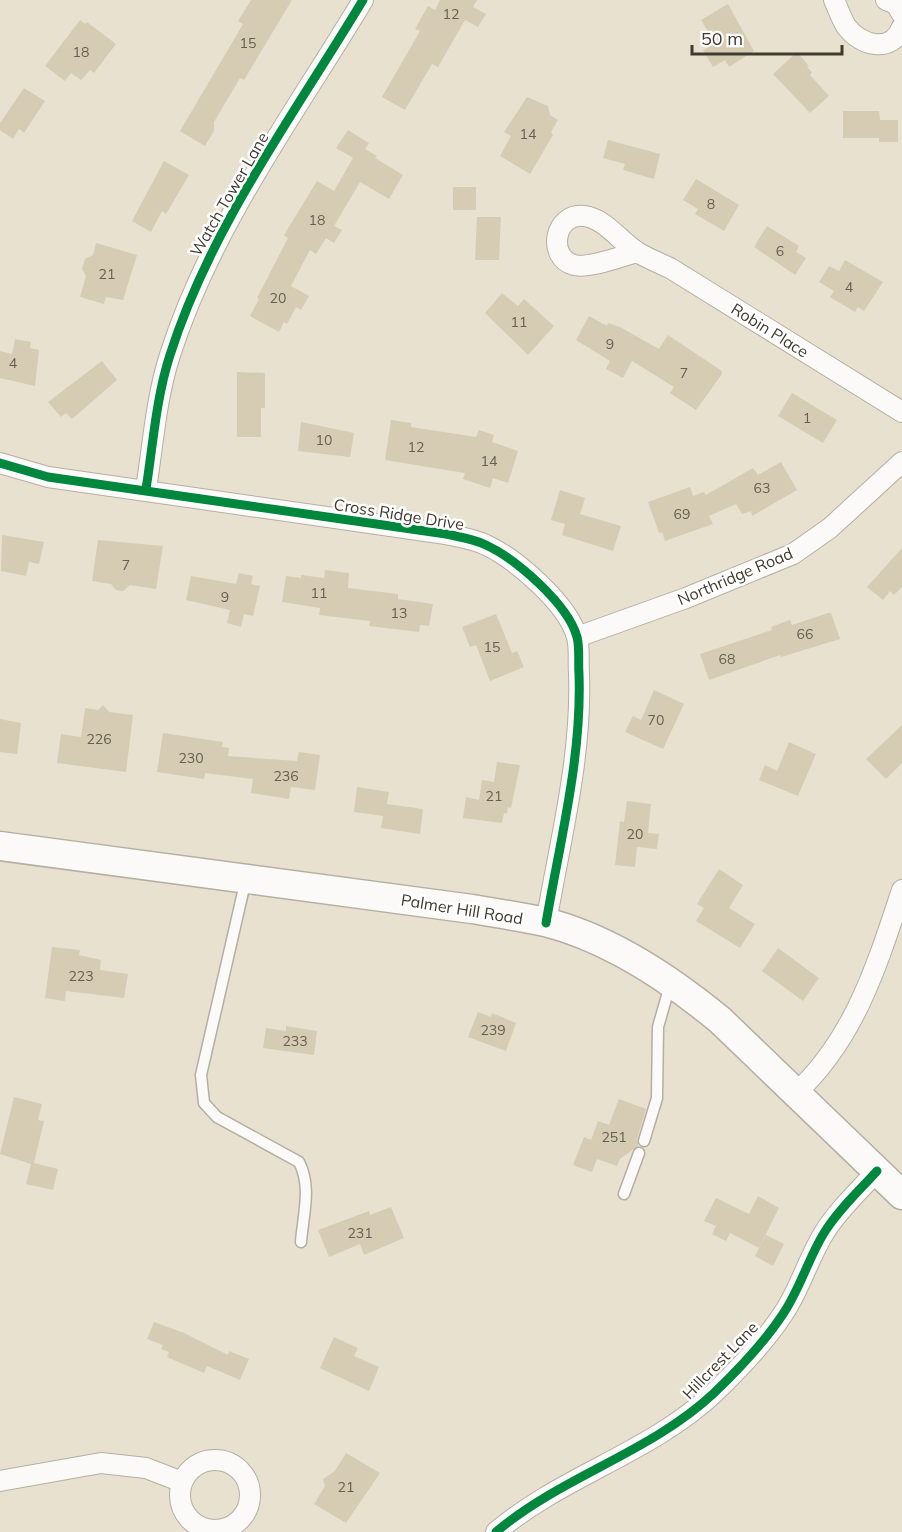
<svg xmlns="http://www.w3.org/2000/svg" width="902" height="1532" viewBox="0 0 902 1532" font-family="Mulish,sans-serif">
	<style>
		.building { fill: #d5ccb3 }
		.lines { fill: none; stroke-linecap: round; stroke-linejoin: round }
		.service-casing { stroke: #b4afa2; stroke-width: 13 }
		.minor-casing { stroke: #b4afa2; stroke-width: 22 }
		.secondary-casing { stroke: #b4afa2; stroke-width: 31 }
		.service { stroke: #fcfaf8; stroke-width: 10 }
		.minor { stroke: #fcfaf8; stroke-width: 20 }
		.secondary { stroke: #fcfaf8; stroke-width: 28 }
		.cycleway-casing { stroke: #fff; stroke-width: 13 }
		.cycleway { stroke: #00873e; stroke-width: 9 }
		.labels { text-anchor: middle; dominant-baseline: central; stroke-width: 5; stroke-linejoin: round; paint-order: stroke }
		.number-label { font-size: 14px; fill: #655f50 }
		.street-label { font-size: 16px; fill: #403b2f; stroke: #fff }
	</style>
	<rect width="100%" height="100%" fill="#e8e1d0"/>
	<path class="building" d="M251 0H292L244 80 240 78 214 122V131L205 146 180 131 243 24 238 21Z
		M440 0H477L473 7 486 14 478 27 465 20 438 67 432 64 405 110 382 97 420 31 415 29 428 6 435 10Z
		M728 4 754 51 729 67 725 60 713 67 703 50 715 43 701 20Z
		M80 20 85 24 87 22 116 44 94 73 90 70 81 80 71 73 65 81 45 66Z
		M797 52 809 66 807 67 812 72 810 75 829 96 810 113 773 74Z
		M24 88 45 101 24 133 19 129 13 139 0 130V123Z
		M527 97 548 106 550 115 558 120 551 132 553 135 530 174 500 156 511 136 504 132Z
		M843 111H879L880 120H898V142H879V138H843Z
		M348 130 369 143 365 149 377 156 375 158 403 175 389 199 360 182 334 226 342 230 334 243 326 238 316 254 310 250 291 286 309 296 301 310 296 307 287 324 284 322 279 332 250 316 259 299 257 298 288 238 284 235 317 181 334 191 353 158 336 148Z
		M608 140 660 154 654 179 623 170 625 164 603 158Z
		M164 161 189 175 166 214 162 211 151 232 132 221Z
		M696 179 739 205 724 231 695 214 698 209 683 200Z
		M453 187H476V210H453Z
		M477 217H501L499 260H475Z
		M767 226 799 246 796 252 806 258 795 275 754 247Z
		M96 243 137 255 123 300 106 297 104 304 80 297 86 276 82 269 85 259 93 255Z
		M845 260 883 282 864 311 858 307 855 312 830 297 834 291 819 282 829 266 839 271Z
		M502 293 518 306 524 299 554 326 528 355 485 313Z
		M589 316 607 326 608 323 620 327 659 349 668 335 722 371V374L696 410 670 393 674 387 632 361 623 378 606 369 610 361 576 340Z
		M15 339 31 342 30 348 39 350 35 386 0 378V351L12 354Z
		M102 361 117 380 72 419 66 413 61 417 48 402Z
		M237 372 265 373V408H261V437H237Z
		M792 393 837 420 823 443 778 416Z
		M391 420 411 423V427L476 437 479 430 494 435 492 442 518 451 508 483 493 478 490 488 463 479 465 473 385 460Z
		M301 422 354 433 350 457 298 451Z
		M781 462 797 490 752 516 751 511 742 514 736 504 709 516 713 524 665 541 662 532 659 533 648 502 690 487 693 496 704 492 706 495 753 468 758 475Z
		M560 490 585 498 580 514 621 526 613 551 562 535 565 524 551 520Z
		M2 535 44 542 39 564 29 562 26 576 1 571Z
		M98 540 163 546 156 589 130 585 123 591 116 590 111 584 92 581Z
		M902 548V587L894 595 890 591 883 600 867 587Z
		M325 570 349 573 348 588 398 594V599L433 604 429 626 420 625 419 632 369 626 370 621 319 615 320 608 282 602 286 576 301 578V575L324 578Z
		M239 573 253 576 251 584 260 586 253 616 244 614 241 627 227 623 230 610 186 600 191 576 236 584Z
		M828 613H831L840 639 781 657 780 655 709 680 700 654 772 630 771 627 790 620 792 625Z
		M496 614 512 653 517 651 524 667 490 681 476 645 470 647 462 627Z
		M654 690 684 704 663 749 625 732 633 716 641 720Z
		M103 705 109 712 133 715 126 772 57 763 61 734 81 737 85 708 98 710Z
		M0 719 21 723 17 754 0 752Z
		M902 725V763L886 779 866 759Z
		M163 733 223 742 222 747 229 748 228 756 297 761 299 752 320 755 315 790 291 787 289 799 251 793 253 779 205 773 204 779 157 772Z
		M789 742 816 754 798 796 759 780 765 765 777 771Z
		M497 762 520 765 511 808 508 807 507 814 504 813 502 823 463 818 466 797 479 800 482 780 494 782Z
		M357 787 389 792 387 804 423 809 420 834 381 828 383 816 354 812Z
		M627 801 651 804 648 833 659 834 657 849 637 847 635 867 615 865 620 821 624 822Z
		M719 869 743 885 729 908 755 924 740 948 696 921 704 908 697 904Z
		M52 947 80 950 79 955 101 960 100 970 128 974 124 998 66 991 65 1001 45 998Z
		M778 948 819 978 803 1001 762 971Z
		M478 1012 491 1017 492 1013 516 1023 506 1051 468 1037Z
		M286 1026 317 1031 314 1055 263 1048 266 1028 286 1031Z
		M14 1097 42 1104 38 1120 44 1121 34 1163 58 1169 53 1190 26 1184 31 1164 0 1154Z
		M619 1099 646 1109 637 1139 638 1146 620 1159 617 1166 597 1159 592 1172 573 1165 584 1137 591 1140 598 1121 609 1125Z
		M758 1196 779 1208 759 1248 730 1233 726 1241 712 1234 716 1226 704 1221 716 1198 749 1214Z
		M391 1207 404 1238 364 1255 360 1244 329 1257 318 1230 369 1211 370 1215Z
		M766 1235 784 1244 773 1266 755 1256Z
		M154 1322 184 1333 228 1355 229 1351 249 1359 240 1380 207 1366 204 1373 167 1357 169 1352 161 1349 163 1345 147 1339Z
		M334 1337 358 1348 354 1356 379 1367 369 1391 320 1368Z
		M346 1453 380 1473 346 1523 314 1504 325 1486 323 1479 335 1471Z"/>
	<g class="lines">
		<g class="service-casing">
			<path id="service" d="M246 879 201 1075 204 1103 217 1117 299 1162C312 1187 303 1215 301 1242
				M644 1141 657 1098 658 1027 670 985
				M624 1194 639 1153"/>
		</g>
		<g class="minor-casing">
			<path id="minor" d="M834 0C838 8 841 18 846 26 860 46 892 54 902 27
				M886 0 896 4 902 14
				M637 252C622 256 588 269 574 265 546 257 555 212 584 216 604 218 620 241 637 252 647 258 659 263 670 268L902 412
				M0 463 48 477 446 534C459 537 474 539 486 545 516 559 568 604 577 637 580 648 578 662 579 674 582 757 560 841 546 923
				M146 489C153 445 156 398 170 355 211 226 294 115 363 0
				M577 637 686 598 793 554 830 528 902 462
				M796 1093C855 1038 877 965 902 890
				M180 1495a35 35 0 1 1 70 0a35 35 0 1 1-70 0Z
				M0 1481 101 1463 146 1468 182 1482
				M496 1532C562 1476 650 1453 714 1393 739 1369 764 1343 783 1314 800 1289 808 1259 824 1233 838 1210 859 1191 877 1171"/>
		</g>
		<g class="secondary-casing">
			<path id="secondary" d="M0 846 472 909C496 913 521 917 545 922 609 938 669 978 720 1020L902 1195"/>
		</g>
		<use href="#service" class="service"/>
		<use href="#minor" class="minor"/>
		<use href="#secondary" class="secondary"/>
		<g class="cycleway-casing">
			<path id="cycleway" d="M0 463 48 477 446 534C459 537 474 539 486 545 516 559 568 604 577 637 580 648 578 662 579 674 582 757 560 841 546 923
				M146 489C153 445 156 398 170 355 211 226 294 115 363 0
				M496 1532C562 1476 650 1453 714 1393 739 1369 764 1343 783 1314 800 1289 808 1259 824 1233 838 1210 859 1191 877 1171"/>
		</g>
		<use href="#cycleway" class="cycleway"/>
	</g>
	<g class="labels">
		<g class="number-label">
			<text x="451" y="14">12</text>
			<text x="248" y="43">15</text>
			<text x="81" y="52">18</text>
			<text x="528" y="134">14</text>
			<text x="711" y="204">8</text>
			<text x="317" y="220">18</text>
			<text x="780" y="251">6</text>
			<text x="107" y="274">21</text>
			<text x="849" y="287">4</text>
			<text x="278" y="298">20</text>
			<text x="519" y="322">11</text>
			<text x="610" y="344">9</text>
			<text x="13" y="363">4</text>
			<text x="684" y="373">7</text>
			<text x="807" y="418">1</text>
			<text x="324" y="440">10</text>
			<text x="416" y="447">12</text>
			<text x="489" y="461">14</text>
			<text x="762" y="488">63</text>
			<text x="682" y="514">69</text>
			<text x="126" y="565">7</text>
			<text x="319" y="593">11</text>
			<text x="225" y="597">9</text>
			<text x="399" y="613">13</text>
			<text x="805" y="634">66</text>
			<text x="492" y="647">15</text>
			<text x="727" y="659">68</text>
			<text x="656" y="720">70</text>
			<text x="99" y="739">226</text>
			<text x="191" y="758">230</text>
			<text x="286" y="776">236</text>
			<text x="494" y="796">21</text>
			<text x="635" y="834">20</text>
			<text x="81" y="976">223</text>
			<text x="493" y="1030">239</text>
			<text x="295" y="1041">233</text>
			<text x="614" y="1137">251</text>
			<text x="360" y="1233">231</text>
			<text x="346" y="1487">21</text>
		</g>
		<g class="street-label">
			<text transform="translate(229 194) rotate(-60)">Watch Tower Lane</text>
			<text transform="translate(770 330) rotate(32)">Robin Place</text>
			<text transform="translate(399 514) rotate(9)">Cross Ridge Drive</text>
			<text transform="translate(735 576) rotate(-23)">Northridge Road</text>
			<text transform="translate(462 909) rotate(9)">Palmer Hill Road</text>
			<text transform="translate(720 1360) rotate(-46)">Hillcrest Lane</text>
		</g>
	</g>
	<path d="M692 45v9h150v-9" fill="none" stroke="#403b2f" stroke-width="3"/>
	<text x="701" y="45" font-size="18" fill="#403b2f" stroke="#ffffff" stroke-width="4.5" paint-order="stroke">50 m</text>
</svg>
